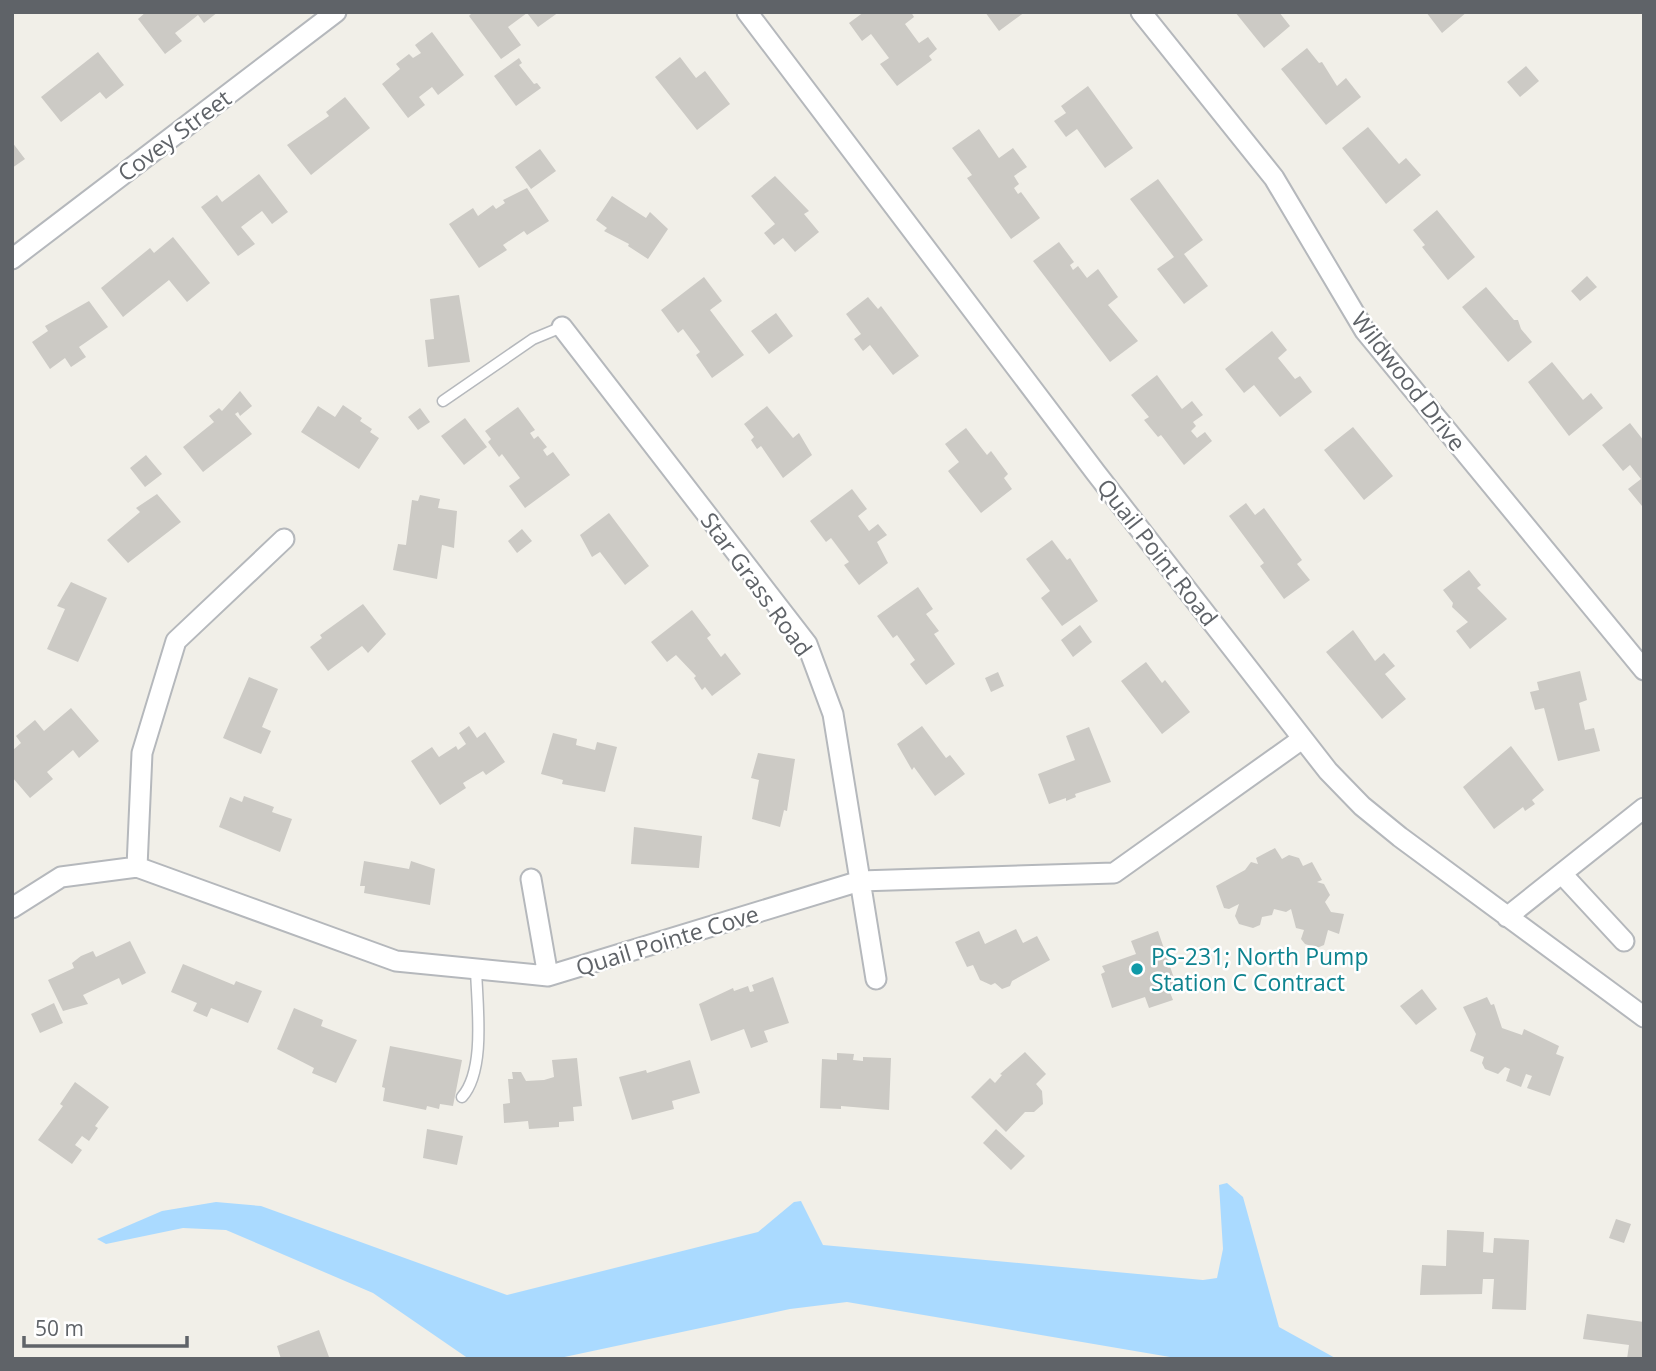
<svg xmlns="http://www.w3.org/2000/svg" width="1656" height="1371" viewBox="0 0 1656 1371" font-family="'Open Sans',sans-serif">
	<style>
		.water { fill: #aadaff }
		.building { fill: #cccac5 }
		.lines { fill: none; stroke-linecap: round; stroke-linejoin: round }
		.service-casing { stroke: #b5b8bc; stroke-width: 13 }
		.minor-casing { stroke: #b5b8bc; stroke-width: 23 }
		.service { stroke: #fff; stroke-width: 10 }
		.minor { stroke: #fff; stroke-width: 19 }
		.culture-dot { fill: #0f9aa8; stroke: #fff; stroke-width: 2.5 }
		.labels { text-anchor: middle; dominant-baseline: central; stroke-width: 5; stroke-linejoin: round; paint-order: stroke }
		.street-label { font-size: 23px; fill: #5f6368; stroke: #fff }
		.culture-label { font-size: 23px; fill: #0d838f; stroke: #fff; text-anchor: start }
	</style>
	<rect width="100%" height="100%" fill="#f1efe8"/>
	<path class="water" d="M1227 1183 1243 1197 1279 1327 1337 1359 1170 1357 847 1302 790 1309 555 1359H469L373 1293 226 1230 183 1228 106 1244 97 1239 162 1211 216 1202 261 1206 507 1295 758 1232 794 1202 801 1201 823 1245 1203 1280 1217 1278 1223 1249 1219 1185Z"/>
	<path class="building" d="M146 12H218L204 23 198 15 183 27 175 33 182 41 165 54 138 19Z
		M473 12H559L538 27 527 13 508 27 521 45 501 59 469 16Z
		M864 12H911L914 17 905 24 919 43 928 37 937 49 929 56 932 60 897 86 880 64 889 58 871 34 862 41 849 23Z
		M985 12H1025L999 31Z
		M1235 12H1279L1290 26 1264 48Z
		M1426 12H1467L1442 33Z
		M432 32 464 75 438 95 432 87 419 97 425 105 408 118 382 84 400 69 396 64 409 54 413 58 421 53 415 45Z
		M1307 48 1319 63 1322 62 1337 86 1346 78 1361 97 1326 125 1281 69Z
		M98 52 124 85 106 99 100 92 61 122 41 97Z
		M680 57 696 78 705 71 730 104 697 130 655 77Z
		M519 58 522 63 519 65 534 84 537 83 541 88 516 106 494 76Z
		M1526 66 1539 81 1520 97 1507 82Z
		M1088 86 1133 148 1105 168 1077 129 1066 137 1054 121 1066 113 1061 106Z
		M345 97 370 128 311 175 287 145 329 116 326 112Z
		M1368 127 1399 164 1406 158 1421 175 1386 204 1342 148Z
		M979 129 999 158 1013 148 1027 167 1014 176 1019 184 1014 188 1018 194 1021 192 1040 218 1011 239 967 178 972 175 952 148Z
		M12 142 25 159 12 168Z
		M540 149 556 171 531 189 515 167Z
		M259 174 288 212 272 224 262 211 241 227 255 244 238 256 201 207 217 195 222 202Z
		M775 176 809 211 804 214 819 232 795 252 783 238 774 245 764 233 775 224 751 196Z
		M1158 179 1203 240 1184 254 1208 286 1184 304 1157 269 1174 257 1130 199Z
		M527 188 549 221 527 235 524 231 503 245 507 250 479 268 449 224 473 208 478 216 493 205 496 209 505 203 503 200Z
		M612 196 646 218 650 212 668 229 648 259 628 246 629 244 604 231 607 228 596 220Z
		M1437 210 1475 257 1448 280 1422 247 1425 245 1413 230Z
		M173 237 210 283 187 302 169 280 123 317 101 288 150 248 154 253Z
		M1059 242 1074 262 1070 265 1073 270 1078 266 1087 278 1098 269 1118 297 1108 305 1138 341 1110 362 1033 261Z
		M1587 276 1597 287 1580 301 1571 291Z
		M704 277 722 301 710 310 744 355 712 378 696 355 700 352 683 329 678 333 661 310Z
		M1486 287 1514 320H1518L1521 329 1532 342 1508 362 1462 307Z
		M459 295 470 362 428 367 425 340 434 339 430 299Z
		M868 297 878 309 881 306 919 356 893 375 870 345 863 351 854 339 861 334 846 314Z
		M89 301 108 327 79 347 86 357 71 367 65 358 50 369 32 342 48 331 45 326Z
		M776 313 793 336 769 354 751 331Z
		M1272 331 1287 350 1278 358 1295 379 1300 376 1312 392 1280 417 1254 385 1244 393 1225 369Z
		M1552 362 1583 400 1591 393 1603 408 1569 436 1528 382Z
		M1157 375 1182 409 1192 401 1203 415 1193 422 1196 426 1191 431 1197 438 1205 432 1212 441 1184 465 1161 435 1158 437 1144 420 1149 417 1131 395Z
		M240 391 252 406 240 416 238 412 235 414 252 434 203 472 183 447 214 422 209 416 219 408 222 411Z
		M343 405 362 418 360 421 372 429 370 432 379 438 359 469 301 432 318 406 335 417Z
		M767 406 793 438 799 433 812 455 783 478 761 446 757 449 751 440 754 437 744 424Z
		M518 407 535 430 530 433 534 439 538 436 547 447 543 450 547 456 553 452 570 475 525 508 509 486 520 478 502 454 499 457 488 442 491 439 485 431Z
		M420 408 430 422 418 430 408 417Z
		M465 418 487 447 464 465 441 436Z
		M1630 423 1644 441 1642 506 1628 489 1641 479 1630 465 1623 471 1602 445Z
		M1353 427 1393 476 1364 500 1324 450Z
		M966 428 987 455 991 451 1008 474 1004 478 1012 489 981 513 948 471 959 462 945 444Z
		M146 455 162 474 145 487 130 468Z
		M852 489 867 509 858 516 869 531 878 524 887 535 877 542 888 563 859 585 844 565 849 562 831 538 826 542 810 521Z
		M157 494 181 522 128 563 107 540 140 512 136 508Z
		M420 495 440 499 438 508 457 511 454 548 442 545 437 579 393 570 398 544 406 545 412 500 418 501Z
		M1246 503 1255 515 1264 508 1302 560 1297 564 1310 580 1284 599 1260 566 1264 563 1229 516Z
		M609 513 649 566 625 585 600 552 592 557 580 535Z
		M522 529 532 541 517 553 508 541Z
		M1052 540 1067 560 1070 558 1098 601 1062 626 1041 598 1050 591 1026 559Z
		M1469 570 1481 585 1477 588 1507 619 1470 649 1456 631 1468 622 1452 607 1453 603 1443 590Z
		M71 582 107 598 78 662 47 649 65 609 57 606Z
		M918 587 933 609 926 614 939 631 934 634 955 664 926 685 910 664 915 660 897 635 893 638 877 616Z
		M363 604 386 634 368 653 362 646 328 671 310 647 322 638 320 635Z
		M692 610 711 635 707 638 721 657 725 653 741 674 712 696 705 687 702 690 694 678 696 676 676 655 667 662 651 642Z
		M1080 625 1092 642 1073 657 1061 640Z
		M1353 630 1375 661 1384 653 1395 666 1385 674 1406 699 1382 719 1326 652Z
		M1146 662 1162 683 1165 680 1190 712 1162 734 1121 681Z
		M1580 671 1587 700 1579 703 1585 730 1594 728 1600 751 1558 761 1544 708 1535 710 1530 692 1539 690 1537 682Z
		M998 672 1004 686 991 692 985 678Z
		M249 677 278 689 262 727 271 731 261 754 223 738Z
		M71 708 99 741 79 758 73 750 47 772 53 779 30 798 12 777 13 750 21 743 16 736 35 720 44 731Z
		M469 726 477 738 485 732 505 762 486 775 483 771 463 783 466 788 440 805 411 761 432 747 439 757 456 746 458 750 466 744 459 733Z
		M922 726 946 758 950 755 965 774 935 796 914 767 912 770 897 744Z
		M1089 727 1111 782 1075 794 1076 797 1066 801V798L1049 804 1038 774 1075 760 1066 736Z
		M553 733 577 739 576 745 595 750 597 742 617 747 605 792 562 784 563 780 541 774Z
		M1511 746 1544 790 1532 800 1535 804 1525 811 1523 807 1494 829 1463 787Z
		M758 753 795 759 787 811 784 810 780 827 752 819 759 780 751 778Z
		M244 796 274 807 272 812 292 819 280 852 219 827 230 797 242 802Z
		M634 827 702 836 699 868 631 864Z
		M1275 848 1282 859 1289 855 1299 858 1303 866 1312 862 1322 880 1317 882 1324 884 1330 895 1325 902 1331 912 1344 914 1339 934 1328 930 1324 945 1317 948 1305 944 1301 939 1304 930 1296 928 1291 909 1286 912 1274 909 1272 915 1262 917 1260 925 1253 928 1239 924 1235 916 1239 904 1229 909 1224 908 1216 886 1245 870 1251 862 1258 864 1256 858Z
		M364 861 409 869 411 861 435 869 430 905 364 893 365 886H360Z
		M1016 929 1023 943 1037 936 1050 960 1012 981 1010 986 1002 989 995 983 991 985 980 980 973 965 967 967 955 942 979 931 985 944Z
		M1158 931 1177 987 1169 990 1173 1000 1149 1008 1145 997 1112 1008 1101 974 1105 972 1102 966 1136 954 1131 941Z
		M130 941 146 973 122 985 119 978 83 995 88 1004 63 1011 48 980 74 968 72 963 81 956 93 951 96 957Z
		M183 964 234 985 236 981 262 991 248 1023 211 1008 207 1017 193 1011 197 1003 171 992Z
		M773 977 789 1023 764 1031 768 1042 751 1048 744 1029 711 1041 699 1004 733 988 734 991 748 986 750 992 754 991 752 985Z
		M1422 989 1437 1009 1416 1025 1400 1006Z
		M1487 997 1491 1005 1494 1004 1502 1028 1522 1035 1524 1029 1559 1046 1556 1054 1564 1057 1550 1096 1527 1088 1532 1076 1526 1074 1521 1087 1506 1081 1510 1069 1505 1067 1498 1074 1485 1069 1482 1063 1484 1057 1470 1051 1476 1034 1463 1007Z
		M54 1003 63 1023 40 1033 31 1014Z
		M294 1008 323 1020 321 1026 357 1040 336 1083 312 1073 314 1068 277 1049Z
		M390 1046 462 1060 453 1106 440 1104 439 1109 427 1106 426 1110 383 1101 385 1088 382 1087Z
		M1025 1052 1046 1074 1036 1084 1042 1091 1043 1104 1034 1112H1025L1006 1132 971 1097 990 1078 995 1083 1002 1075 1000 1074Z
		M837 1053 854 1054 853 1060 863 1061V1057L891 1058 889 1110 841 1106V1109L820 1108 822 1059 837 1060Z
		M577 1058 582 1106 573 1107 574 1121 559 1122V1127L529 1129 528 1121 504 1123 503 1104 510 1103 508 1079H513L512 1072H521L526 1081 544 1080 554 1077 552 1060Z
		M690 1060 700 1093 672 1101 674 1109 632 1120 619 1077 646 1070 647 1073Z
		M75 1082 109 1107 95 1126 98 1128 89 1141 82 1136 75 1145 82 1150 72 1164 38 1140 63 1106 60 1104Z
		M427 1129 463 1136 457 1165 423 1158Z
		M996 1129 1025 1156 1011 1170 983 1143Z
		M1616 1219 1631 1224 1624 1243 1609 1238Z
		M1447 1230 1484 1232 1483 1252 1493 1253 1494 1238 1529 1240 1526 1310 1492 1309 1494 1279H1483L1482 1294 1420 1295 1422 1265 1446 1266Z
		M1587 1314 1644 1322V1359H1627L1629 1345 1583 1339Z
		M319 1330 329 1357 281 1359 277 1346Z"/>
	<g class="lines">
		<g class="service-casing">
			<path id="service" d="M443 401 533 339 562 327
				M462 1097C486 1070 477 1005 476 969"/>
		</g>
		<g class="minor-casing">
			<path id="minor" d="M747 12 1096 473 1328 771 1362 806 1400 837 1644 1017
				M1141 12 1274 178 1365 331 1644 670
				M12 259 336 12
				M562 327 807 644 833 714 876 979
				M137 867 142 753 176 641 284 539
				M1562 874 1624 941
				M531 879 548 976
				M12 908 61 877 137 867 396 961 548 976 860 881 1114 873 1302 739
				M1507 917 1644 808"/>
		</g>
		<use href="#service" class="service"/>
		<use href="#minor" class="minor"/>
	</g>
	<circle class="culture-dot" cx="1137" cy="969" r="7"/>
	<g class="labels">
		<g class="street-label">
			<text transform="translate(174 135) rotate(-37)">Covey Street</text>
			<text transform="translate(1409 381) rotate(52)">Wildwood Drive</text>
			<text transform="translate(1158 552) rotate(52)">Quail Point Road</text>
			<text transform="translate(757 584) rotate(54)">Star Grass Road</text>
			<text transform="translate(667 940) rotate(-17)">Quail Pointe Cove</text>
		</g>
		<g class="culture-label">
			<text x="1151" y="956">PS-231; North Pump<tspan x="1151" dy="26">Station C Contract</tspan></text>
		</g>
	</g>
	<rect width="1656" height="1371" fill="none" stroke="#5f6368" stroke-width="28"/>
	<path d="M24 1336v10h163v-10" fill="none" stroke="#5f6368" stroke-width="3.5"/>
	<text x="35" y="1336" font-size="21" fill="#5f6368" stroke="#ffffff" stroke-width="5" paint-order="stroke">50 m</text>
</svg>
